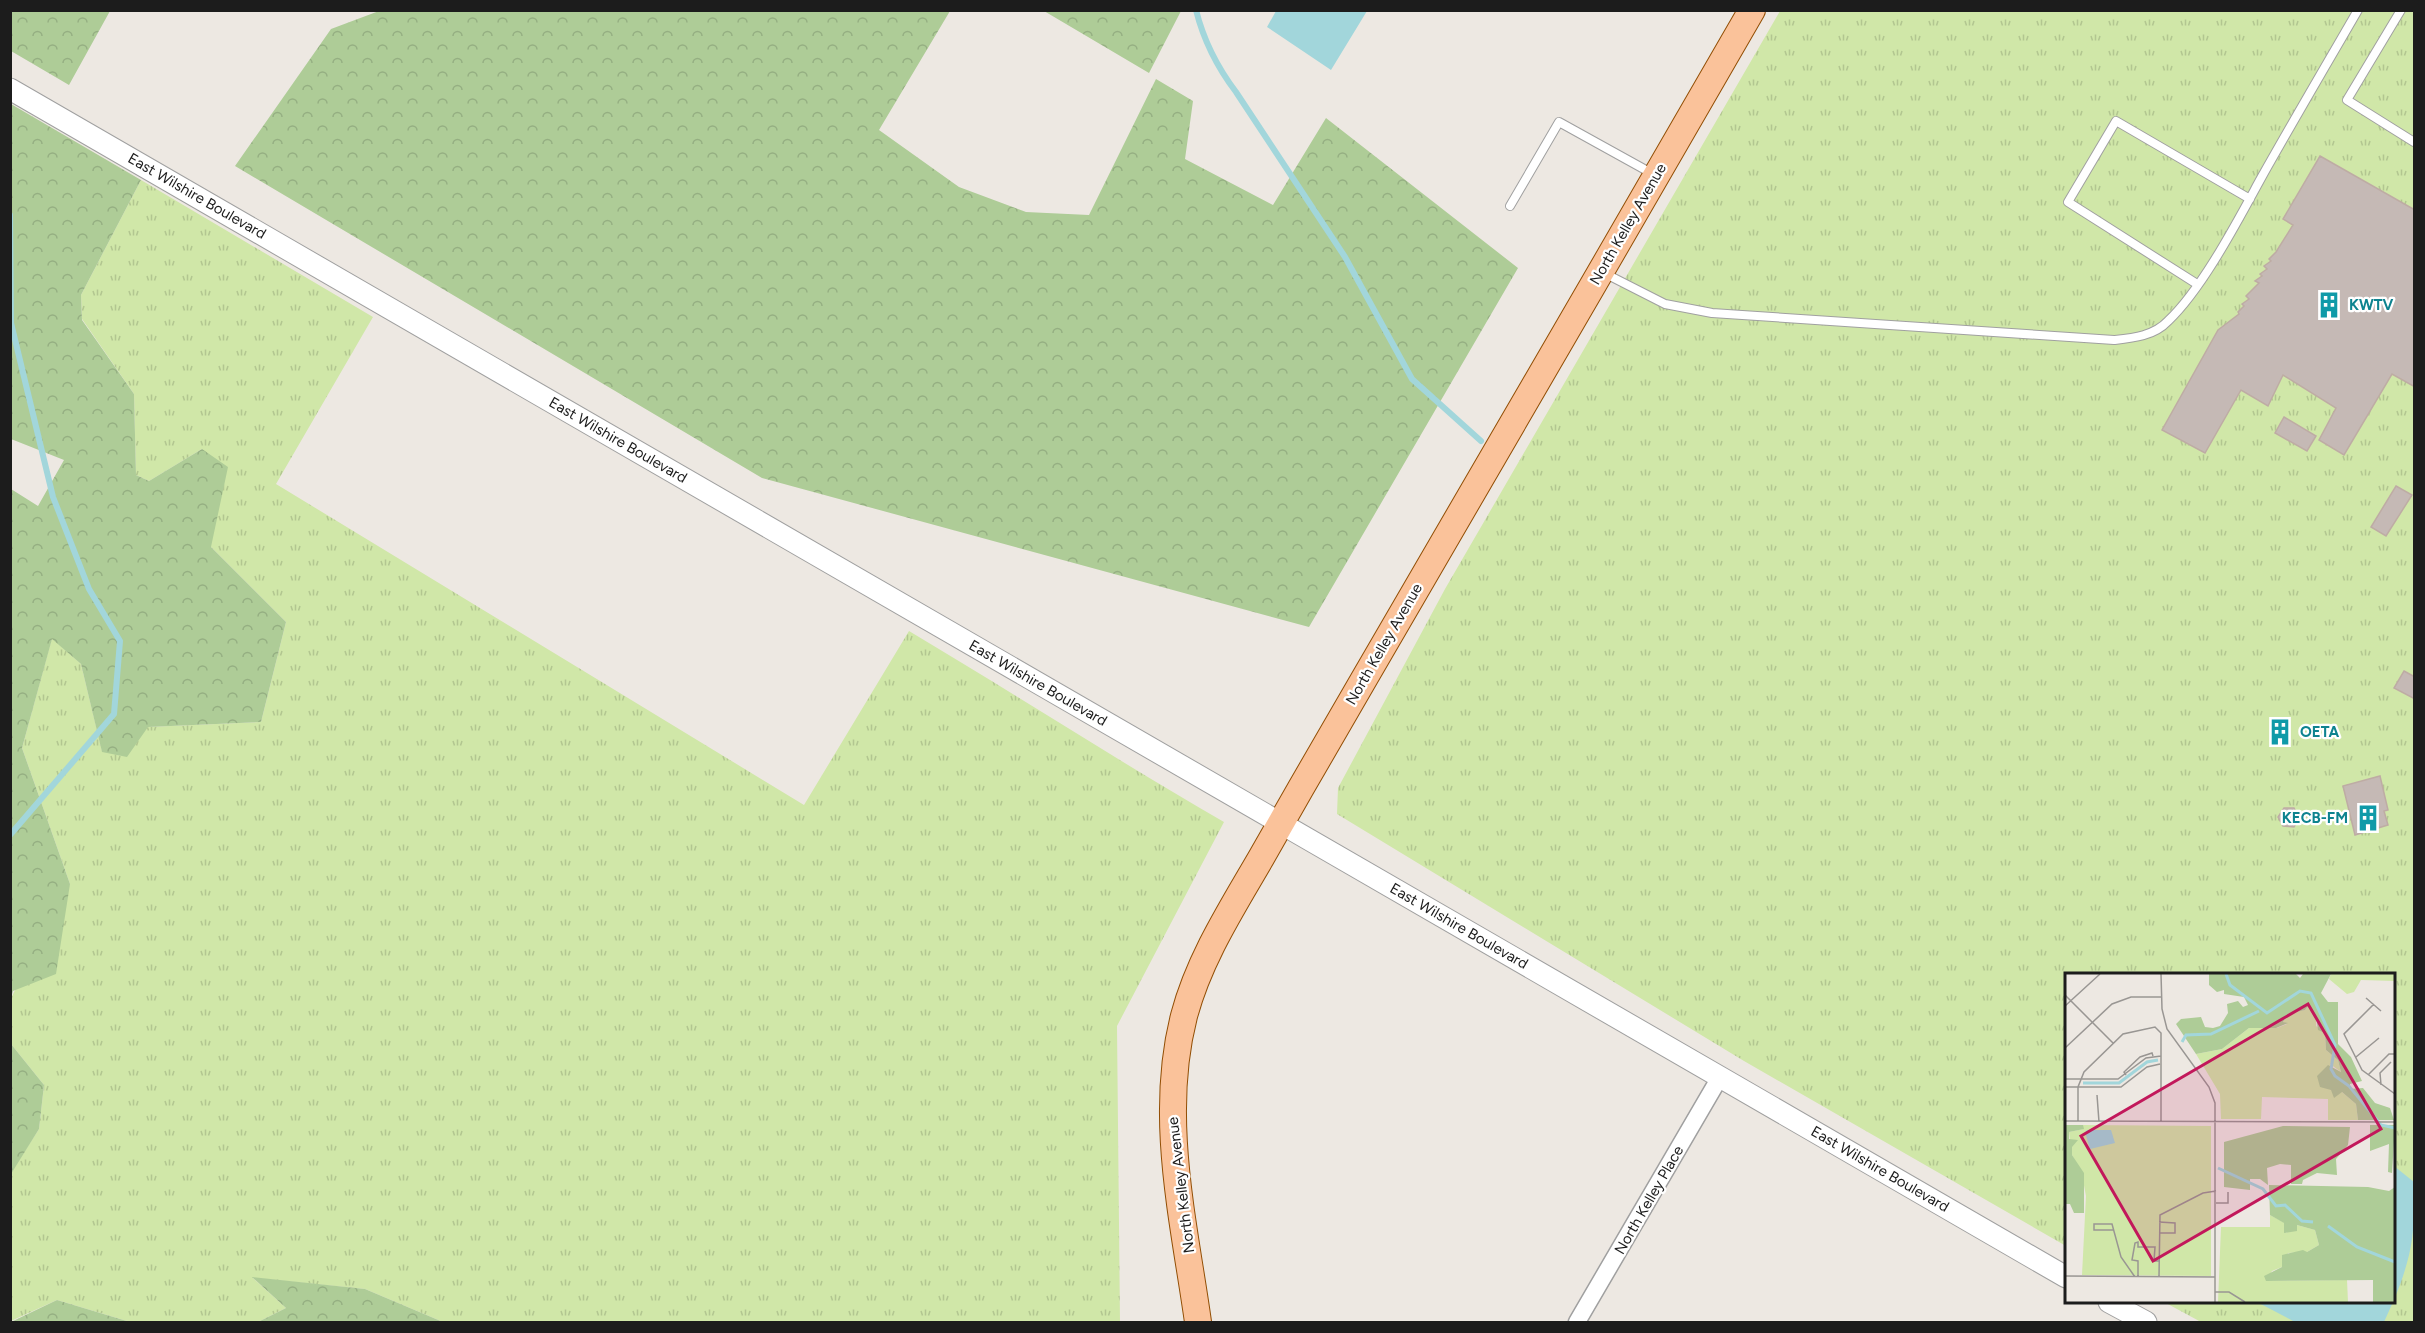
<svg xmlns="http://www.w3.org/2000/svg" width="2425" height="1333" viewBox="0 0 2425 1333" font-family="Figtree,sans-serif">
	<style>
		.grass { fill: url(#grass-tufts) }
		.forest { fill: url(#forest-crowns) }
		.water { fill: #a2d6db }
		.lines { fill: none; stroke-linecap: round; stroke-linejoin: round }
		.stream { stroke: #a2d6db; stroke-width: 6 }
		.building { fill: #c5b9b5; stroke: #beaca4; stroke-width: 1.5 }
		.service-casing { stroke: #a0a0a0; stroke-width: 10 }
		.minor-casing { stroke: #a0a0a0; stroke-width: 19 }
		.tertiary-casing { stroke: #a0a0a0; stroke-width: 23 }
		.primary-casing { stroke: #914d03; stroke-width: 28 }
		.service { stroke: #fff; stroke-width: 8 }
		.minor { stroke: #fff; stroke-width: 16 }
		.tertiary { stroke: #fff; stroke-width: 21 }
		.primary { stroke: #fac29a; stroke-width: 26 }
		.labels { text-anchor: middle; dominant-baseline: central; stroke-width: 4.5; stroke-linejoin: round; paint-order: stroke }
		.street-label { font-size: 15px; fill: #1c1c1c; stroke: #fff }
		.culture-label { font-size: 15px; font-weight: bold; fill: #0d838f; stroke: #fff; text-anchor: start }
		.inset-river { fill: none; stroke: #a2d6db; stroke-width: 3 }
		.inset-road { fill: none; stroke: #999693; stroke-width: 1.5 }
		.view { fill: #c2185b; fill-opacity: 0.15; stroke: #c2185b; stroke-width: 3 }
		.inset-edge { fill: none; stroke: #1c1c1c; stroke-width: 3 }
	</style>
	<defs>
		<pattern id="grass-tufts" width="24" height="20" patternUnits="userSpaceOnUse" patternTransform="scale(1.5)"><rect width="24" height="20" fill="#d0e7a8"/><path d="M3 7l-1-3M5 7V3M7 7l1-3M15 17l-1-3M17 17v-4M19 17l1-3" fill="none" stroke="#b2c690"/></pattern>
		<pattern id="forest-crowns" width="20" height="18" patternUnits="userSpaceOnUse" patternTransform="scale(1.5)"><rect width="20" height="18" fill="#aecc97"/><path d="M2 6a3 3 0 1 1 6 0M12 15a3 3 0 1 1 6 0" fill="none" stroke="#95af82"/></pattern>
	</defs>
	<rect width="100%" height="100%" fill="#ede8e2"/>
	<path class="grass" d="M1780 11H2414V1322H2201L2164 1302H2394V974H2066V1246L1744 1061 1337 814 1338 788 1445 589Z
		M141 180 373 317 276 484 804 805 909 631C1015 694 1118 761 1224 822L1117 1026 1120 1322H443L365 1289 253 1278 286 1308 258 1322H130L57 1300 11 1321 10 1174 39 1129 44 1085 11 1044V998L70 884 22 748 52 638 81 664 102 751 148 727 261 722 286 622 211 547 202 449 149 481 136 475 134 394 82 319 81 295Z"/>
	<path class="forest" d="M11 10H110V11L69 85 11 51Z
		M379 11H950L879 130 959 187 1026 212 1089 215 1156 79 1193 101 1185 159 1273 205 1326 118 1518 268 1309 627 762 478 235 166 331 29Z
		M1044 11H1181L1149 73Z
		M11 104 141 180 81 295 82 320 134 394 136 475 149 481 202 449 228 467 211 547 286 622 261 722 148 727 127 757 102 752 81 664 52 639 22 748 70 884 56 974 13 991 11 998V489L38 506 64 460 11 439Z
		M11 1044 44 1085 39 1129 11 1174Z
		M252 1277 365 1289 443 1322H258L286 1308Z
		M57 1300 130 1322H11Z"/>
	<path class="water" d="M1276 11V10L1367 11 1331 70 1267 27Z
		M2394 1166 2414 1182C2415 1233 2413 1253 2394 1300Z
		M2257 1302H2393L2384 1322H2295Z"/>
	<g class="lines">
		<path class="stream" d="M1196 10C1204 42 1217 67 1236 92L1345 257 1412 379 1481 441
			M10 215 11 323 53 497 89 589 120 641 114 714 10 835"/>
	</g>
	<path class="building" d="M2320 156 2415 210V387L2392 374 2344 455 2319 440 2336 408 2283 375 2268 406 2241 390 2205 453 2162 430 2218 330 2239 314 2238 312 2244 306 2242 304 2249 299 2246 296 2259 283 2255 281 2262 276 2260 274 2267 269 2264 266 2271 261 2269 259 2276 252 2293 225 2283 219Z
		M2284 417 2316 436 2307 451 2275 433Z
		M2396 486 2412 495 2386 536 2371 527Z
		M2404 671 2415 677V699L2394 688Z
		M2380 776 2388 810 2384 811 2388 825 2355 835 2343 786Z
		M2284 808H2294L2299 818 2294 827 2283 826 2278 817Z"/>
	<g class="lines">
		<g class="service-casing">
			<path id="service" d="M2401 10 2347 100 2414 142
				M1510 206 1559 122 1653 174
				M1604 273 1665 304 1712 313 2114 340C2133 338 2154 336 2168 321 2202 289 2237 222 2260 180 2292 123 2325 67 2358 10
				M2197 284 2068 202 2116 121 2250 199"/>
		</g>
		<g class="minor-casing">
			<path id="minor" d="M1577 1322 1720 1077"/>
		</g>
		<g class="tertiary-casing">
			<path id="tertiary" d="M10 89 2066 1277
				M2109 1302 2146 1322"/>
		</g>
		<g class="primary-casing">
			<path id="primary" d="M1198 1322C1184 1222 1158 1117 1184 1016 1199 959 1232 908 1261 858 1295 798 1329 739 1364 679 1494 457 1623 233 1752 10"/>
		</g>
		<use href="#service" class="service"/>
		<use href="#minor" class="minor"/>
		<use href="#tertiary" class="tertiary"/>
		<use href="#primary" class="primary"/>
	</g>
	<defs>
		<g id="building-bare" transform="scale(2.07)"><path d="M-4-6H4V6H1V3H-1V6H-4ZM-2.5-4.3h1.7v1.8h-1.7ZM.8-4.3h1.7v1.8H.8ZM-2.5-1h1.7V.8h-1.7ZM.8-1h1.7V.8H.8Z" fill="#0f9aa8" stroke="#fff" stroke-width="2.5" paint-order="stroke"/></g>
	</defs>
	<g fill-rule="evenodd">
		<use href="#building-bare" x="2329" y="305"/>
		<use href="#building-bare" x="2280" y="732"/>
		<use href="#building-bare" x="2368" y="818"/>
	</g>
	<g class="labels">
		<g class="street-label">
			<text transform="translate(197 196) rotate(30)">East Wilshire Boulevard</text>
			<text transform="translate(1628 224) rotate(-60)">North Kelley Avenue</text>
			<text transform="translate(618 440) rotate(30)">East Wilshire Boulevard</text>
			<text transform="translate(1384 644) rotate(-60)">North Kelley Avenue</text>
			<text transform="translate(1038 683) rotate(30)">East Wilshire Boulevard</text>
			<text transform="translate(1459 926) rotate(30)">East Wilshire Boulevard</text>
			<text transform="translate(1880 1169) rotate(30)">East Wilshire Boulevard</text>
			<text transform="translate(1181 1185) rotate(-97)">North Kelley Avenue</text>
			<text transform="translate(1649 1200) rotate(-60)">North Kelley Place</text>
		</g>
		<g class="culture-label">
			<text x="2349" y="305">KWTV</text>
			<text x="2300" y="732">OETA</text>
			<text x="2348" y="818" text-anchor="end">KECB-FM</text>
		</g>
	</g>
	<g transform="translate(2065 973)">
		<rect width="330" height="330" fill="#ede8e2"/>
		<path d="M266 1H330V8L296 7 289 19 282 21 264 6ZM244 32 251 43V53L260 60 261 77 273 87 276 99 265 91 266 117 277 119 291 131 293 147H263V126L197 124 196 146H156L155 121 131 81 157 76 184 55H212L222 51 218 49 223 41 240 37ZM18 152 146 153V303L17 302 21 223 17 202 7 182 4 159 18 156ZM205 242 220 250 221 260 232 252 250 257 254 272 242 279 223 280 217 294 207 298 201 308 282 307 283 329H153L156 254H205Z" fill="#d0e7a8"/>
		<path d="M144 1H231L235 5 238 1H266L256 20 263 29H273V71L286 84 297 108 285 111V116L298 115 310 130 325 135 329 147H293L291 131 277 119 269 125 266 117 255 114 252 103 263 92 276 99 273 87 261 77 260 60 253 57 251 43 244 32 240 37 223 41 218 49 223 50 211 55H184L157 76 131 81 111 51 116 46 136 44 140 54 148 55 155 53 163 40 162 31 173 28 178 34 183 32 179 24 159 21V17L152 19 144 12ZM0 152H18L19 156 4 159V166L13 167 7 174V182L19 200V240H9L5 231H0ZM305 152H330L327 200 323 199 324 171 305 178ZM218 153 285 154 283 172 271 186 272 202 252 200 238 207 237 211H226V192L215 191 202 195 203 212 195 206H185V217L159 214V169ZM204 212 303 214 324 218 330 214V329H308V307L201 308 199 303 217 294V282L238 277 242 279 254 272 250 257 232 252V258L219 260V250L205 242Z" fill="#aecc97"/>
		<path d="M22 157H46L50 170 25 176 20 159Z" fill="#a2d6db"/>
		<path class="inset-river" d="M161 1 165 12 202 40 235 18 246 20 270 72 266 96 270 103 284 113 316 152 330 155M117 69 121 62 146 61 194 38M18 110H54L82 89 93 87M153 195 198 216 211 233 220 232 237 248 248 249M263 253 292 274 330 289"/>
		<path class="inset-road" d="M96 1 97 36 102 56 144 114 150 130V329M0 22 48 70M301 25 316 38M309 31 279 61 297 97 330 121M0 33 35 1M0 75 47 31 66 24H96M291 84 314 65M61 102 59 99 75 84 87 80 88 83M303 102 324 81H330M0 106H53L81 85 96 83M316 112 315 100 326 89M0 114H56L82 94 95 91M32 122 34 149M0 148 330 149M13 149V114L19 99 58 61 90 54 96 60V149M151 230H163V219M48 257H29V251H47L56 284 70 304M94 260H110V250L94 249M0 303 150 304M73 304V288L67 287 70 270 73 269V274H90L89 288H94M94 304 95 242 138 220 151 218M150 319H164L180 329"/>
		<path class="view" d="M243 31 316 156 88 288 16 163Z"/>
		<rect width="330" height="330" class="inset-edge"/>
	</g>
	<rect width="2425" height="1333" fill="none" stroke="#1c1c1c" stroke-width="24"/>
</svg>
